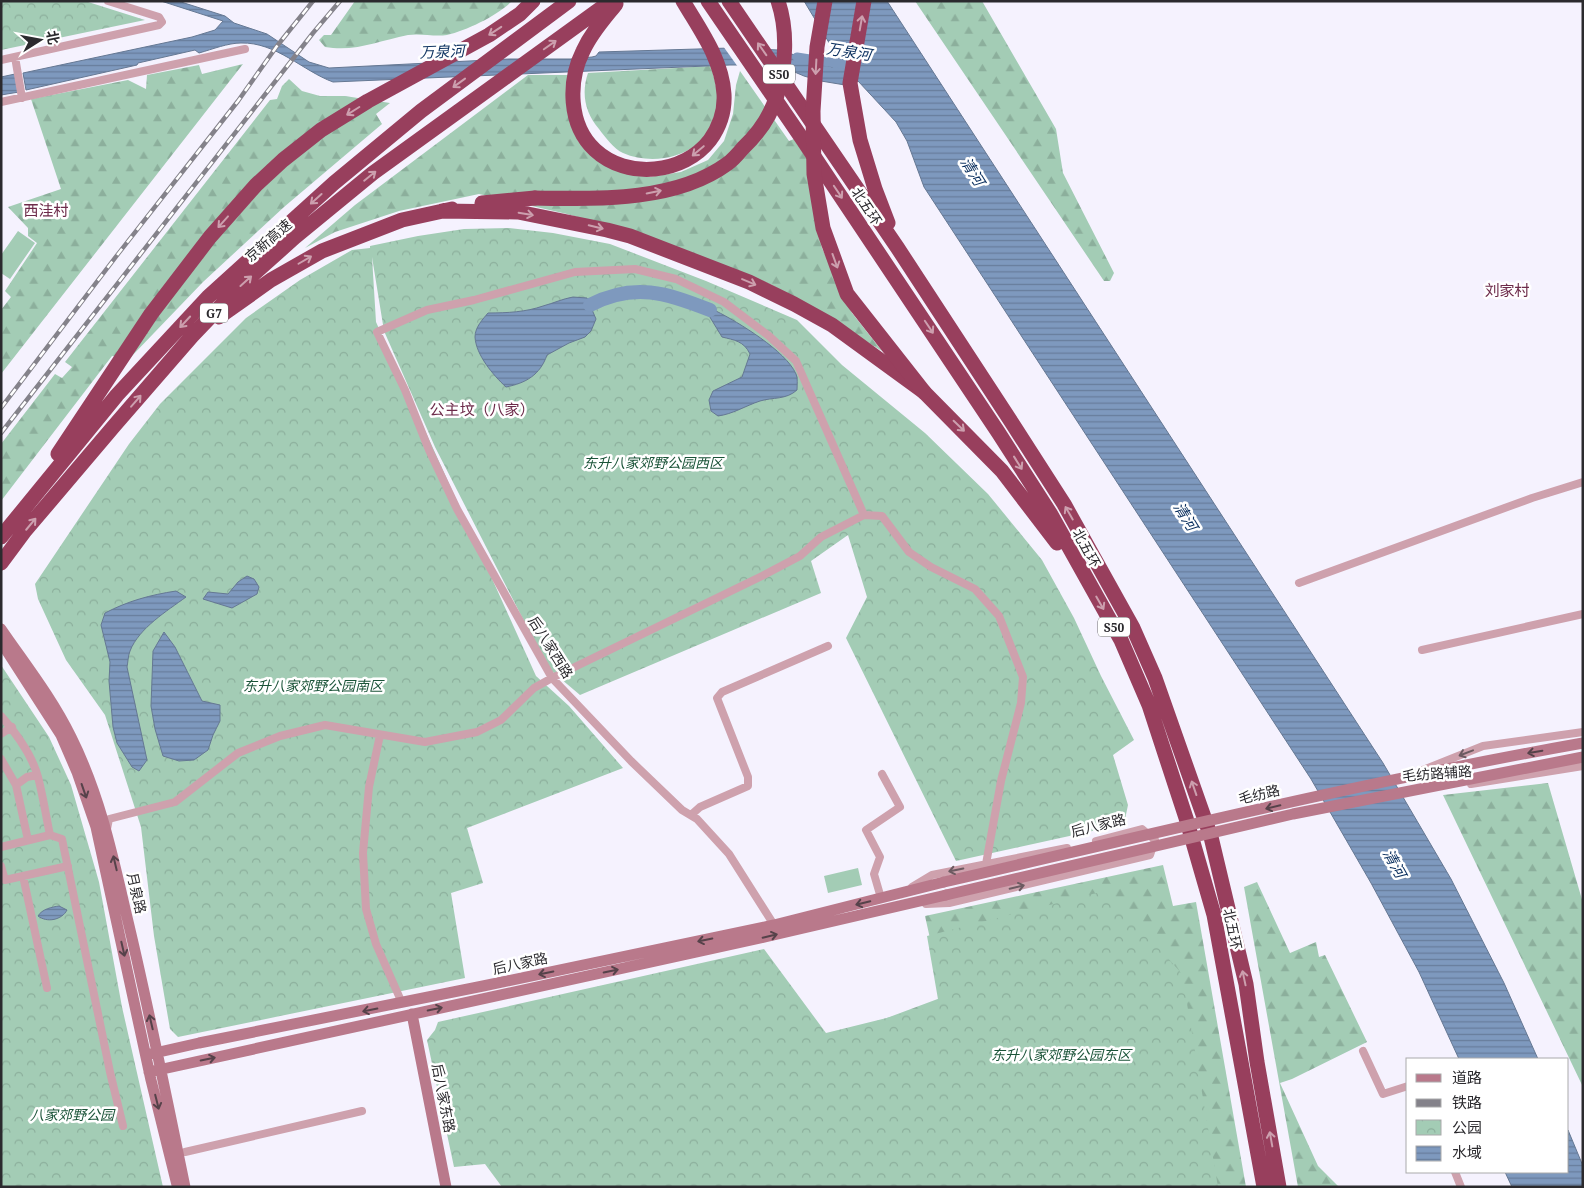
<svg xmlns="http://www.w3.org/2000/svg" width="1584" height="1188" viewBox="0 0 1584 1188" font-family="'Noto Serif','Noto Sans SC',serif">
	<style>
		.grass { fill: #a3ccb5 }
		.forest { fill: url(#forest-firs) }
		.park { fill: url(#park-crowns) }
		.water { fill: url(#water-rules); stroke: #657893 }
		.pier { fill: #f5f2fe }
		.lines { fill: none; stroke-linecap: round; stroke-linejoin: round }
		.canal { stroke: #7e99be; stroke-width: 9 }
		.river { stroke: #7e99be; stroke-width: 14 }
		.street { stroke: #cea1ad; stroke-width: 8 }
		.secondary { stroke: #b9798b; stroke-width: 11 }
		.highway { stroke: #983f5d; stroke-width: 15 }
		.rail-casing { stroke: #84828a; stroke-width: 4.5 }
		.rail { stroke: #fff; stroke-width: 2.5; stroke-dasharray: 8; stroke-linecap: butt }
		.secondary-bridge { stroke: #b9798b; stroke-width: 11 }
		.highway-bridge { stroke: #983f5d; stroke-width: 15 }
		.oneway { stroke: #cc9fae }
		.oneway2 { stroke: #56424a }
		.oneway3 { stroke: #6c5a61 }
		.labels { text-anchor: middle; dominant-baseline: central; stroke-width: 5; stroke-linejoin: round; paint-order: stroke }
		.shield { fill: #fff; stroke: #6b6a6d; stroke-width: 1 }
		.shield-label { font-size: 12px; font-weight: bold; fill: #2b2a2e }
		.street-label { font-size: 14px; fill: #2b2a2e; stroke: #fff }
		.park-label { font-size: 14px; font-style: italic; fill: #1b5439; stroke: #fff }
		.water-label { font-size: 15px; font-style: italic; fill: #0b305f; stroke: #fff }
		.neighbourhood-label { font-size: 15px; fill: #6d2b4a; stroke: #fff }
	</style>
	<defs>
		<pattern id="forest-firs" width="22" height="20" patternUnits="userSpaceOnUse" patternTransform="scale(1.25)"><rect width="22" height="20" fill="#a3ccb5"/><path d="M5 1l3.5 6h-7zM16 11l3.5 6h-7z" fill="#8caf9c"/></pattern>
		<pattern id="park-crowns" width="20" height="18" patternUnits="userSpaceOnUse" patternTransform="scale(1.25)"><rect width="20" height="18" fill="#a3ccb5"/><path d="M2 6a3 3 0 1 1 6 0M12 15a3 3 0 1 1 6 0" fill="none" stroke="#8caf9c"/></pattern>
		<pattern id="water-rules" width="6" height="5" patternUnits="userSpaceOnUse" patternTransform="scale(1.25)"><rect width="6" height="5" fill="#7e99be"/><path d="M0 2.5h6" fill="none" stroke="#677d9b"/></pattern>
	</defs>
	<rect width="100%" height="100%" fill="#f5f2fe"/>
	<path class="grass" d="M18 231 35 243 10 279 1 273V255Z
		M858 868 862 885 828 893 824 876Z"/>
	<path class="forest" d="M355 1H512C497 16 467 30 447 35 434 37 421 33 408 35 378 41 356 52 325 47L319 40 324 35H331Z
		M915 1H982L1056 129 1063 173 1114 273 1110 281H1104Z
		M243 64 1 374V310L11 297 5 291 37 243 28 236V228L8 207 61 189 31 99 128 80 146 89 147 75 199 65 202 74Z
		M711 66C714 78 718 90 718 103 716 150 662 170 623 153 614 149 605 137 599 129 585 113 581 93 588 73Z
		M740 71 789 141 794 139 808 160 812 195 822 248 852 313 882 351 772 285 655 239 567 214 479 194 399 211 335 232 305 248 355 205 528 75H572L570 119 578 141 595 157 615 169 650 177 681 172 708 160 724 141 733 114 736 85Z
		M289 79 302 91 320 96H345L390 103 376 114 382 124 284 207 203 282 129 359 112 356 1 501V444L55 374 62 378 72 367 65 362 270 100 277 99 282 86Z
		M1548 783 1583 903V1087L1443 795Z
		M1163 865 1173 906 1196 902 1246 1187H962L844 1034 943 997 925 916Z
		M1257 882 1290 953 1316 942 1319 957 1325 955 1367 1042 1292 1079 1280 1083 1318 1166 1339 1187H1298L1244 887Z"/>
	<path class="park" d="M1 1H85L145 20 1 50Z
		M509 228 553 233 610 244 706 281 797 320 842 365 925 433 988 494 1042 560 1074 618 1101 676 1134 740 1113 755 1128 805 1124 824 956 861 846 638 867 597 848 535 811 561 821 593 580 695 548 668 435 447 384 331 372 257 376 322 536 676 569 706 623 768 467 828 483 883 451 893 465 978 178 1037 170 1029 154 936 141 827 105 715 66 660 38 599 35 584 129 444 160 404 246 318 300 280 352 250 370 248V246L418 236 464 229Z
		M1 665 49 737 71 785 99 882 122 1007 163 1187H1Z
		M1108 890 1182 974 1218 1187H502L485 1164 454 1167 427 1040 435 1030 438 1022 764 949 826 1033 939 1005 927 936Z"/>
	<path class="water" d="M161 1H178L225 16 234 23 267 34 309 62 329 68 509 59H571L592 57 596 56 599 52 730 48 779 50 832 67 838 65 834 51 804 1H887L1383 763 1451 879 1504 983 1538 1059H1459L1419 972 1371 883 1311 779 924 187 907 141 896 122 858 81 845 85 821 81 804 76 778 65H730L333 82C303 71 276 42 241 43 228 43 213 49 199 53L195 50 138 63 137 65 26 90 23 73 192 37 215 30 223 21Z
		M15 74 19 92 1 95V77Z
		M573 297 587 298 596 319 591 331 585 337 569 343 547 355C540 375 526 383 506 387 493 375 476 355 475 337 475 327 483 319 488 313 507 313 526 312 543 306 554 303 562 299 573 297Z
		M710 310 716 311C738 322 786 351 796 374 798 378 797 385 797 390 786 400 773 397 760 401 745 406 733 414 718 416L711 411 709 400 713 391 742 377 750 354C744 341 734 340 722 337L708 314Z
		M247 576 254 579 259 587 257 594 232 608 203 599 208 592 228 594 238 582Z
		M176 591 186 597C167 611 139 628 130 651 128 656 128 662 127 667L147 760 139 771 132 767 117 743 113 727 109 681 110 662 101 625 105 613C128 601 150 595 176 591Z
		M164 632 175 647 202 701 220 705V721L213 735 208 750 194 760 179 761 163 756 155 729 151 706 153 651Z
		M59 906 67 910C62 920 47 923 38 916 42 909 52 907 59 906Z
		M1568 1130 1583 1166V1187H1512L1505 1172H1568Z"/>
	<path class="pier" d="M723 46 759 47 772 67H738Z"/>
	<g class="lines">
		<path class="canal" d="M797 57 848 65"/>
		<path class="river" d="M590 305C634 282 667 293 710 310"/>
		<path class="street" d="M15 57 22 98
			M1 60 159 25 162 22 159 17 108 1
			M1 102 245 49
			M1299 583 1532 498 1583 482
			M1422 650 1583 614
			M1 716C16 733 32 755 38 777 43 796 46 816 50 835L62 839 110 1072 123 1126
			M1 734 12 727
			M380 735 369 787 363 853 366 909 376 944 402 1003
			M1 759 16 785 28 840
			M1423 770 1483 746 1583 732
			M1471 784 1583 766
			M16 785 27 777 37 775
			M691 815 700 807 748 786V777L717 698 722 692 828 646
			M107 829 109 819 175 802 238 753 280 736 325 725 425 742 477 732 501 720 534 688 552 678 762 576 800 556 821 537 864 515 882 516 909 552 931 567 975 589 999 616 1023 677 1021 703 1001 781 986 864
			M1 847 50 835
			M1 866 5 880 68 866
			M23 876 47 988
			M912 887 932 875 1067 848
			M881 898 874 874 880 857 866 830 900 807 882 774
			M926 904 949 903 1150 855 1155 840 1142 829 1096 841
			M774 925 729 854 697 819 682 810 631 761 552 678 457 509 429 450 405 390 377 332 427 310 474 300 575 272 635 269 676 279 724 302 769 336 796 361 864 515
			M1363 1051 1383 1094 1408 1086
			M185 1152 362 1111
			M1455 1172 1461 1187"/>
		<path class="secondary" d="M1 629C25 664 52 698 71 737 99 793 112 852 126 913 148 1004 166 1095 185 1187
			M1 642 61 735 77 772 96 827 151 1080 177 1185
			M412 1014 446 1187
			M146 1055 199 1043 483 986 774 925 944 882
			M149 1072 765 937 946 895"/>
		<path class="highway" d="M708 1 801 137 998 432 1050 513 1121 640 1149 705 1186 818 1214 915 1264 1187
			M729 1 897 247 1012 423 1064 504 1133 628 1155 678 1211 837 1246 984 1257 1062 1279 1187
			M864 1 850 83 860 140 875 189 888 223
			M616 4C604 19 591 33 583 51 568 81 568 125 595 150 627 180 684 174 710 140 720 126 725 111 724 94 722 59 700 30 683 1
			M482 203 535 198
			M442 211 518 212 607 230 630 236 749 282 794 304 832 325 924 392 1002 471 1057 543
			M219 317 271 280 322 251 402 220 452 209
			M58 454 151 314 210 237 256 185 283 160 321 130 368 101 489 35 520 14 533 1
			M1 537 117 395 208 297 334 183 421 111 569 1
			M1 563 24 532 114 426 192 336 237 289 295 237 373 173 611 1"/>
		<g class="rail-casing">
			<path id="rail" d="M1 408 118 254 238 101 277 46 313 1
				M1 433 313 33 340 1"/>
		</g>
		<use href="#rail" class="rail"/>
		<path class="secondary-bridge" d="M944 882C1156 833 1368 781 1583 743
			M946 895 1293 814 1583 757"/>
		<path class="highway-bridge" d="M825 1 817 47 813 111 814 174 823 228 847 294 924 392
			M535 198C596 199 675 202 727 164 733 160 738 154 743 148 759 133 771 115 777 95 786 65 788 31 778 1"/>
	</g>
	<defs><path id="oneway-shaft" d="M-6 0H5M1.5-3L5.5 0L1.5 3" fill="none" stroke-width="1.6" stroke-linecap="round" stroke-linejoin="round" transform="scale(1.25)"/></defs>
	<g class="oneway">
		<use href="#oneway-shaft" transform="translate(861 23) rotate(-80)"/>
		<use href="#oneway-shaft" transform="translate(495 31) rotate(147)"/>
		<use href="#oneway-shaft" transform="translate(550 45) rotate(-35)"/>
		<use href="#oneway-shaft" transform="translate(762 49) rotate(-125)"/>
		<use href="#oneway-shaft" transform="translate(816 67) rotate(93)"/>
		<use href="#oneway-shaft" transform="translate(459 83) rotate(144)"/>
		<use href="#oneway-shaft" transform="translate(353 111) rotate(148)"/>
		<use href="#oneway-shaft" transform="translate(698 151) rotate(140)"/>
		<use href="#oneway-shaft" transform="translate(370 176) rotate(-39)"/>
		<use href="#oneway-shaft" transform="translate(654 192) rotate(-11)"/>
		<use href="#oneway-shaft" transform="translate(838 192) rotate(56)"/>
		<use href="#oneway-shaft" transform="translate(316 199) rotate(138)"/>
		<use href="#oneway-shaft" transform="translate(526 214) rotate(10)"/>
		<use href="#oneway-shaft" transform="translate(223 222) rotate(132)"/>
		<use href="#oneway-shaft" transform="translate(596 227) rotate(14)"/>
		<use href="#oneway-shaft" transform="translate(305 260) rotate(-30)"/>
		<use href="#oneway-shaft" transform="translate(835 261) rotate(70)"/>
		<use href="#oneway-shaft" transform="translate(246 281) rotate(-42)"/>
		<use href="#oneway-shaft" transform="translate(749 282) rotate(23)"/>
		<use href="#oneway-shaft" transform="translate(185 322) rotate(133)"/>
		<use href="#oneway-shaft" transform="translate(929 327) rotate(56)"/>
		<use href="#oneway-shaft" transform="translate(136 401) rotate(-49)"/>
		<use href="#oneway-shaft" transform="translate(959 426) rotate(44)"/>
		<use href="#oneway-shaft" transform="translate(1018 463) rotate(58)"/>
		<use href="#oneway-shaft" transform="translate(1069 513) rotate(-120)"/>
		<use href="#oneway-shaft" transform="translate(31 524) rotate(-50)"/>
		<use href="#oneway-shaft" transform="translate(1100 603) rotate(60)"/>
		<use href="#oneway-shaft" transform="translate(1194 788) rotate(-109)"/>
		<use href="#oneway-shaft" transform="translate(1244 978) rotate(-102)"/>
		<use href="#oneway-shaft" transform="translate(1271 1139) rotate(-100)"/>
	</g>
	<g class="oneway2">
		<use href="#oneway-shaft" transform="translate(1535 752) rotate(170)"/>
		<use href="#oneway-shaft" transform="translate(84 791) rotate(71)"/>
		<use href="#oneway-shaft" transform="translate(1273 807) rotate(167)"/>
		<use href="#oneway-shaft" transform="translate(115 863) rotate(-103)"/>
		<use href="#oneway-shaft" transform="translate(863 903) rotate(166)"/>
		<use href="#oneway-shaft" transform="translate(770 936) rotate(-13)"/>
		<use href="#oneway-shaft" transform="translate(705 940) rotate(168)"/>
		<use href="#oneway-shaft" transform="translate(123 949) rotate(77)"/>
		<use href="#oneway-shaft" transform="translate(611 971) rotate(-12)"/>
		<use href="#oneway-shaft" transform="translate(546 973) rotate(168)"/>
		<use href="#oneway-shaft" transform="translate(435 1009) rotate(-12)"/>
		<use href="#oneway-shaft" transform="translate(370 1010) rotate(169)"/>
		<use href="#oneway-shaft" transform="translate(151 1022) rotate(-103)"/>
		<use href="#oneway-shaft" transform="translate(208 1059) rotate(-12)"/>
		<use href="#oneway-shaft" transform="translate(157 1102) rotate(76)"/>
	</g>
	<g class="oneway3">
		<use href="#oneway-shaft" transform="translate(1466 753) rotate(159)"/>
		<use href="#oneway-shaft" transform="translate(956 870) rotate(168)"/>
		<use href="#oneway-shaft" transform="translate(1017 887) rotate(-13)"/>
	</g>
	<g class="labels">
		<g class="shield">
			<rect x="763" y="64.5" width="32" height="19" rx="4"/>
			<rect x="200" y="303.5" width="28" height="19" rx="4"/>
			<rect x="1098" y="617.5" width="32" height="19" rx="4"/>
		</g>
		<g class="shield-label">
			<text x="779" y="74">S50</text>
			<text x="214" y="313">G7</text>
			<text x="1114" y="627">S50</text>
		</g>
		<g class="street-label">
			<text transform="translate(867 206) rotate(56)">北五环</text>
			<text transform="translate(268 240) rotate(-41)">京新高速</text>
			<text transform="translate(1087 548) rotate(61)">北五环</text>
			<text transform="translate(551 647) rotate(58)">后八家西路</text>
			<text transform="translate(1437 773) rotate(-4)">毛纺路辅路</text>
			<text transform="translate(1259 794) rotate(-13)">毛纺路</text>
			<text transform="translate(1098 825) rotate(-14)">后八家路</text>
			<text transform="translate(137 893) rotate(77)">月泉路</text>
			<text transform="translate(1233 929) rotate(78)">北五环</text>
			<text transform="translate(520 963) rotate(-12)">后八家路</text>
			<text transform="translate(444 1098) rotate(79)">后八家东路</text>
		</g>
		<g class="park-label">
			<text x="653" y="462">东升八家郊野公园西区</text>
			<text x="313" y="685">东升八家郊野公园南区</text>
			<text x="1061" y="1054">东升八家郊野公园东区</text>
			<text x="72" y="1114">八家郊野公园</text>
		</g>
		<g class="water-label">
			<text transform="translate(442 51) rotate(-2)">万泉河</text>
			<text transform="translate(849 51) rotate(9)">万泉河</text>
			<text transform="translate(973 171) rotate(58)">清河</text>
			<text transform="translate(1186 516) rotate(58)">清河</text>
			<text transform="translate(1395 863) rotate(61)">清河</text>
		</g>
		<g class="neighbourhood-label">
			<text x="46" y="210">西洼村</text>
			<text x="1507" y="290">刘家村</text>
			<text x="482" y="409">公主坟（八家）</text>
		</g>
	</g>
	<rect width="1584" height="1188" fill="none" stroke="#2b2a2e" stroke-width="5"/>
	<rect x="1406" y="1058" width="162" height="115" fill="#ffffff" stroke="#aaaaab"/>
	<rect x="1416" y="1074" width="25" height="8" fill="#b9798b" stroke="#aaaaab"/>
	<text x="1452" y="1083" font-size="15" fill="#2b2a2e">道路</text>
	<rect x="1416" y="1099" width="25" height="8" fill="#84828a" stroke="#aaaaab"/>
	<text x="1452" y="1108" font-size="15" fill="#2b2a2e">铁路</text>
	<rect x="1416" y="1120" width="25" height="15" fill="url(#park-crowns)" stroke="#aaaaab"/>
	<text x="1452" y="1133" font-size="15" fill="#2b2a2e">公园</text>
	<rect x="1416" y="1146" width="25" height="15" fill="url(#water-rules)" stroke="#aaaaab"/>
	<text x="1452" y="1158" font-size="15" fill="#2b2a2e">水域</text>
	<g transform="translate(40 40) rotate(79)" stroke="#ffffff" stroke-width="4" paint-order="stroke">
	<path d="M0-4L9 19L0 12L-9 19Z" fill="#2b2a2e"/>
	<text y="-8" font-size="14" font-weight="bold" text-anchor="middle" fill="#2b2a2e">北</text>
	</g>
</svg>
